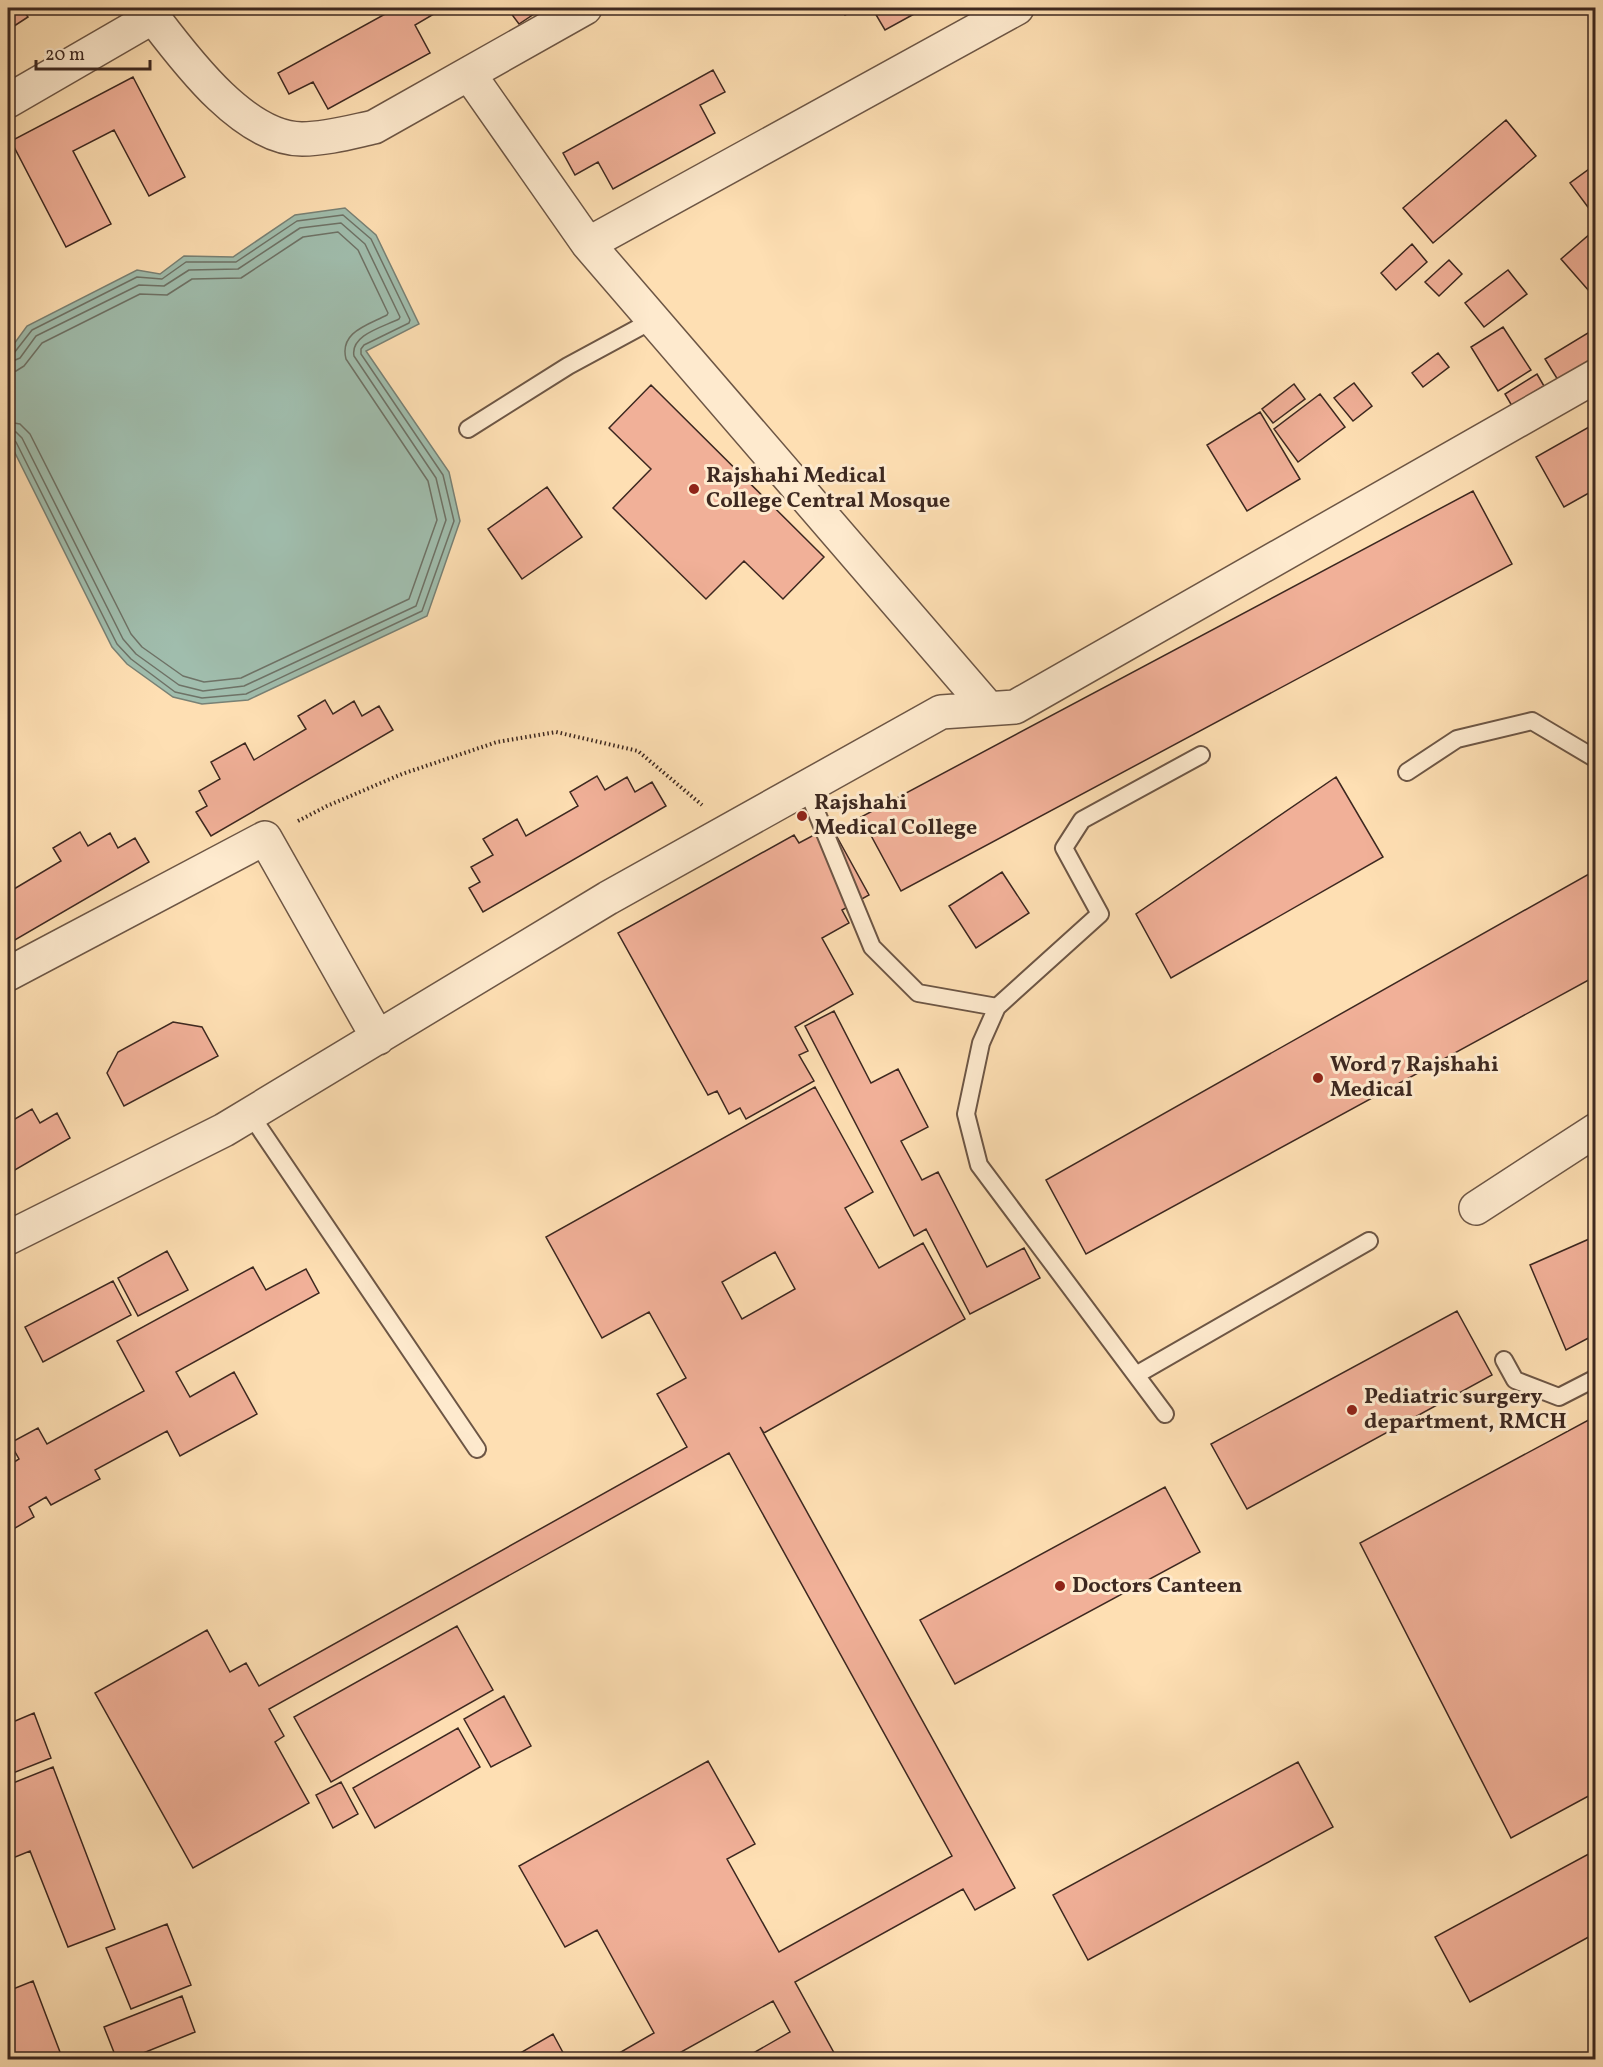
<svg xmlns="http://www.w3.org/2000/svg" width="1603" height="2067" viewBox="0 0 1603 2067" font-family="Vollkorn,serif">
	<style>
		.water { fill: #a0bdad; stroke: #788175; stroke-width: 1.5 }
		.lines { fill: none; stroke-linecap: round; stroke-linejoin: round }
		.shore { stroke: #6e7266; stroke-width: 1.5 }
		.building { fill: #f1b098; stroke: #3d2820; stroke-width: 1.5; fill-rule: evenodd }
		.lane-casing { stroke: #6d5645; stroke-width: 20 }
		.street-casing { stroke: #6d5645; stroke-width: 36 }
		.path { stroke: #3d2820; stroke-width: 4; stroke-dasharray: 1.5 3; stroke-linecap: butt }
		.lane { stroke: #feeace; stroke-width: 16 }
		.street { stroke: #feeace; stroke-width: 33 }
		.poi-dot { fill: #8f2418; stroke: #feeace; stroke-width: 2 }
		.labels { text-anchor: middle; dominant-baseline: central; stroke-width: 6; stroke-linejoin: round; paint-order: stroke }
		.poi-label { font-size: 22px; font-weight: bold; fill: #3d2820; stroke: #feeace; text-anchor: start }
	</style>
	<rect width="100%" height="100%" fill="#fedfb3"/>
	<filter id="stains"><feTurbulence type="fractalNoise" baseFrequency=".00333" numOctaves="4"/><feColorMatrix values="0 0 0 0 .2 0 0 0 0 .09 0 0 0 0 .02 0 0 0 .5 -.17"/></filter>
	<radialGradient id="worn" r=".72"><stop offset=".6" stop-color="#630" stop-opacity="0"/><stop offset="1" stop-color="#630" stop-opacity=".3"/></radialGradient>
	<path class="water" d="M345 208 376 235 419 324 366 351 449 472 460 521 427 616 248 700 202 704 173 697 127 664 112 647 8 439V352L27 326 137 270 160 274 184 256 233 257 295 215Z"/>
	<g class="lines">
		<path class="shore" d="M8 355 14 353 32 330 137 277 162 279 186 262H236L297 221 343 215 371 239 410 320 409 323 364 345 361 349V354L443 475 454 521 422 611 246 694 202 698 175 692 131 659 117 644 16 442 12 439 8 438
			M8 363 20 358 36 336 139 285 164 286 189 270 238 269 300 228 341 223 365 244 400 317 399 319C383 327 350 335 354 356L436 478 446 520 416 606 244 686 203 691 179 685 136 654 123 639 22 438 16 432 8 431
			M8 372 16 371 24 366 42 343 140 294 167 295 192 279 241 278 303 237 338 232 358 250 388 313 387 315C368 325 339 332 346 359L428 481 437 520 409 599 241 678 204 682 183 676 142 647 131 634 30 434 20 424 8 422"/>
	</g>
	<path class="building" d="M8 8H31L24 12 28 17 8 30Z
		M396 8H437L439 11 415 25 430 53 328 109 313 82 289 94 278 73Z
		M507 8H543L519 24Z
		M841 8H860L845 15Z
		M872 8H925L885 30Z
		M713 70 725 92 700 105 715 133 613 189 598 162 575 175 563 153Z
		M133 77 185 177 149 196 114 130 73 151 111 224 66 247 11 141Z
		M1506 120 1536 156 1433 243 1403 208Z
		M1596 164V218L1570 183Z
		M1591 233 1596 238V285L1589 291 1561 259Z
		M1412 244 1427 262 1396 290 1381 273Z
		M1449 260 1462 274 1439 296 1425 282Z
		M1508 270 1527 294 1484 327 1465 303Z
		M1503 327 1531 370 1498 391 1471 347Z
		M1596 328V364L1561 385 1545 359Z
		M1438 353 1449 367 1423 387 1412 373Z
		M1537 374 1544 386 1512 406 1505 394Z
		M1354 383 1372 406 1353 421 1334 398Z
		M1294 384 1305 399 1273 423 1262 409Z
		M651 385 824 557 783 599 744 561 706 599 613 508 651 469 609 428Z
		M1320 394 1345 427 1298 462 1274 429Z
		M1260 412 1300 479 1247 511 1207 445Z
		M1596 423V489L1564 507 1536 457Z
		M547 487 582 537 522 579 488 529Z
		M1473 491 1512 564 901 891 861 817Z
		M325 700 333 714 354 701 362 716 379 706 393 730 211 836 196 812 207 806 199 791 220 779 211 762 245 743 254 760 306 729 298 716Z
		M597 776 605 790 627 777 635 792 652 782 666 806 483 912 469 888 480 882 471 867 493 855 483 839 517 819 526 836 578 806 570 792Z
		M1336 777 1383 857 1171 978 1136 914Z
		M831 826 869 895 842 910 849 923 822 938 853 994 795 1027 808 1051 799 1055 814 1081 746 1119 740 1108 729 1114 717 1091 708 1095 618 933 794 835 799 843Z
		M80 832 88 846 110 833 118 848 135 838 149 862 8 944V888L9 892 61 861 53 848Z
		M1596 870V976L1086 1254 1046 1180Z
		M1002 872 1029 913 976 948 949 906Z
		M834 1011 871 1083 898 1069 928 1127 901 1141 922 1180 938 1172 987 1267 1024 1248 1040 1278 970 1314 926 1229 914 1236 805 1026Z
		M173 1022 202 1027 218 1056 124 1106 107 1073 118 1052Z
		M815 1087 873 1192 845 1208 879 1268 923 1243 965 1319 764 1433 760 1427 1015 1888 975 1910 963 1889 795 1982 838 2060H741L790 2032 773 2001 681 2052 686 2060H607L654 2033 597 1930 565 1947 519 1866 708 1761 755 1844 727 1859 779 1952 952 1856 729 1453 269 1709 284 1736 275 1742 309 1803 193 1868 95 1693 207 1630 230 1672 246 1663 259 1686 687 1447 657 1394 686 1378 649 1312 602 1338 546 1237ZM775 1252 795 1289 742 1319 722 1282Z
		M32 1109 40 1123 57 1113 70 1138 8 1174V1117L10 1122Z
		M1596 1236V1334L1566 1350 1530 1265Z
		M167 1251 188 1290 138 1316 118 1278Z
		M253 1267 266 1290 306 1269 319 1293 176 1372 190 1397 234 1372 257 1414 180 1456 167 1431 95 1470 100 1479 51 1505 46 1497 29 1507 34 1517 10 1531 8 1526V1466L19 1459 10 1443 38 1428 47 1444 144 1391 117 1341Z
		M113 1281 131 1315 43 1362 25 1327Z
		M1457 1311 1492 1375 1247 1509 1211 1444Z
		M1596 1416V1792L1511 1838 1360 1543Z
		M1165 1487 1200 1552 955 1684 920 1620Z
		M457 1626 493 1690 331 1782 294 1717Z
		M504 1696 531 1746 491 1767 464 1719Z
		M34 1713 51 1758 8 1775V1724Z
		M458 1728 480 1767 375 1828 353 1788Z
		M1298 1762 1333 1827 1088 1960 1053 1895Z
		M53 1767 115 1929 68 1947 30 1851 8 1860V1785Z
		M341 1782 358 1814 333 1828 316 1795Z
		M1596 1850V1933L1470 2002 1435 1937Z
		M167 1924 191 1985 131 2009 106 1948Z
		M33 1981 60 2052 40 2060H8V1991Z
		M182 1996 195 2032 126 2060H117L104 2027Z
		M553 2034 567 2060H508Z"/>
	<g class="lines">
		<g class="lane-casing">
			<path id="lane" d="M468 429 568 366 653 320
				M1407 772 1457 739 1532 721 1596 759
				M806 787 872 947 918 993 997 1007
				M250 1114 477 1449
				M1504 1360 1515 1380 1559 1397 1596 1378
				M1136 1375 1369 1241
				M1165 1414 979 1165 966 1114 981 1043 997 1007 1100 914 1064 848 1082 820 1201 755"/>
		</g>
		<g class="street-casing">
			<path id="street" d="M153 17C185 59 244 139 302 139 326 139 351 132 374 127L585 8
				M469 74 588 244 988 708
				M8 101 153 17 157 8
				M588 244 1017 8
				M8 974 265 838 378 1038
				M1476 1208 1596 1130
				M8 1238 224 1130 608 898 941 712 1015 707 1596 376"/>
		</g>
		<path class="path" d="M298 821 327 806 402 774 497 742 556 732 638 751 702 805"/>
		<use href="#lane" class="lane"/>
		<use href="#street" class="street"/>
	</g>
	<g class="poi-dot">
		<circle cx="694" cy="489" r="6"/>
		<circle cx="802" cy="816" r="6"/>
		<circle cx="1318" cy="1078" r="6"/>
		<circle cx="1352" cy="1410" r="6"/>
		<circle cx="1060" cy="1586" r="6"/>
	</g>
	<g class="labels">
		<g class="poi-label">
			<text x="706" y="476">Rajshahi Medical<tspan x="706" dy="25">College Central Mosque</tspan></text>
			<text x="814" y="803">Rajshahi<tspan x="814" dy="25">Medical College</tspan></text>
			<text x="1330" y="1065">Word 7 Rajshahi<tspan x="1330" dy="25">Medical</tspan></text>
			<text x="1364" y="1397">Pediatric surgery<tspan x="1364" dy="25">department, RMCH</tspan></text>
			<text x="1072" y="1586">Doctors Canteen</text>
		</g>
	</g>
	<rect width="1603" height="2067" fill="none" stroke="#fedfb3" stroke-width="30"/>
	<rect x="9" y="9" width="1585" height="2049" fill="none" stroke="#3d2820" stroke-width="3"/>
	<rect x="15" y="15" width="1573" height="2037" fill="none" stroke="#3d2820" stroke-width="1.5"/>
	<path d="M36 60v9h114v-9" fill="none" stroke="#3d2820" stroke-width="3"/>
	<text x="45" y="60" font-size="18" fill="#3d2820" stroke="#feeace" stroke-width="4.5" paint-order="stroke">20 m</text>
	<rect width="100%" height="100%" filter="url(#stains)"/>
	<rect width="100%" height="100%" fill="url(#worn)"/>
</svg>
